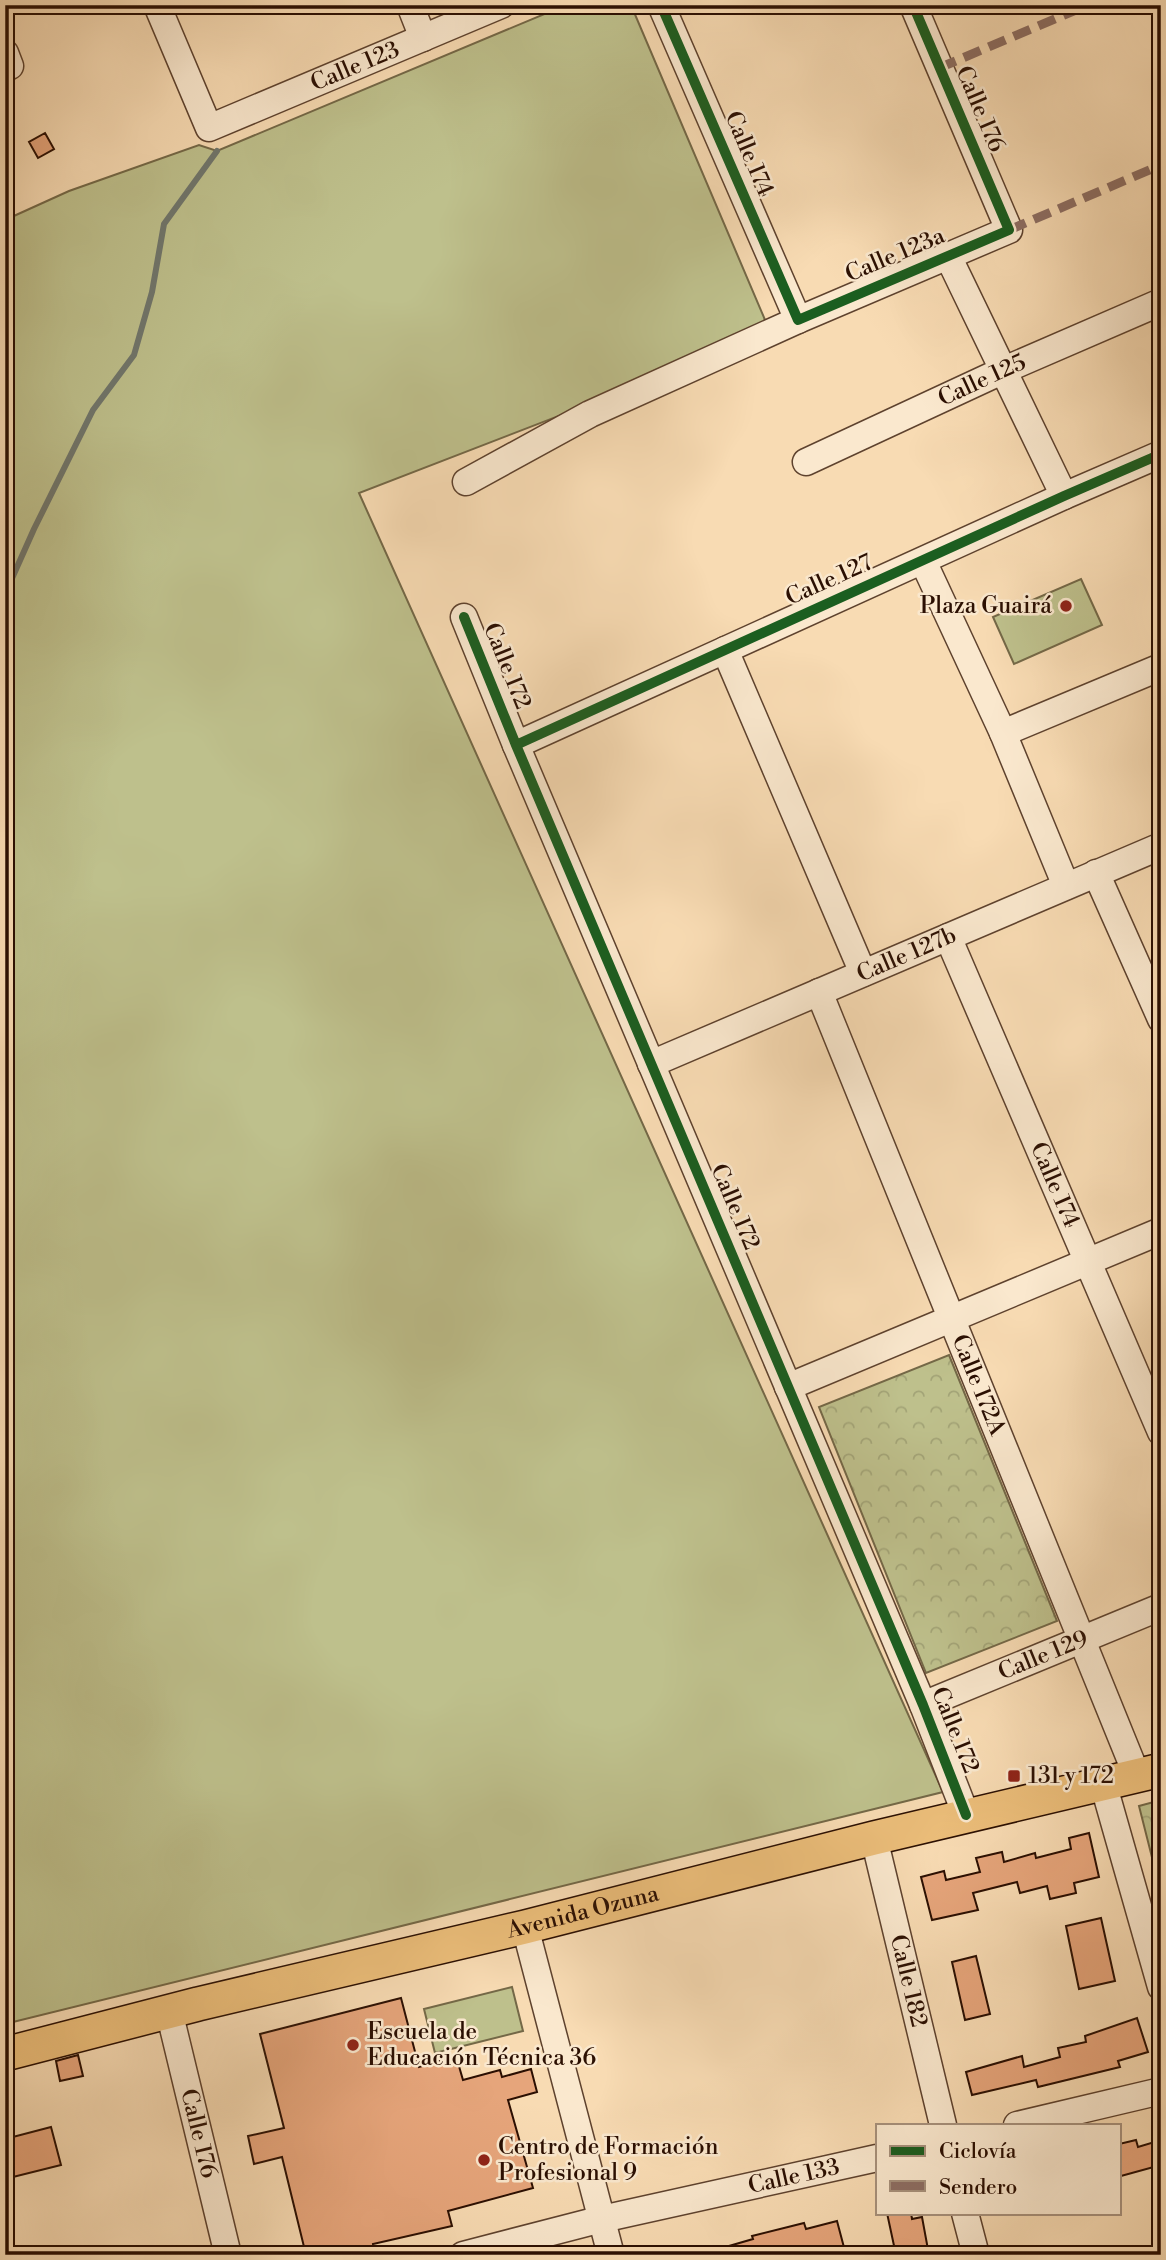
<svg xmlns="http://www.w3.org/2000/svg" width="1166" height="2260" viewBox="0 0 1166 2260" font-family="'Libre Bodoni',serif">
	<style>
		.grass { fill: #bec08c; stroke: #746847; stroke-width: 2 }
		.forest { fill: url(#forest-crowns); stroke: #746847; stroke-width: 2 }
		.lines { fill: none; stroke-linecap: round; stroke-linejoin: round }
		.stream { stroke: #70766c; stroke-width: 6 }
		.building { fill: #e6a57b; stroke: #2b0f02; stroke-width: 2 }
		.minor-casing { stroke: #5e422e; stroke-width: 29 }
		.major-casing { stroke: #2b0f02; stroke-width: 36 }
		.minor { stroke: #fae8ce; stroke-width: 26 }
		.major { stroke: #ecbe7a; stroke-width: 33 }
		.quiet { stroke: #8d6e63; stroke-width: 9; stroke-dasharray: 18 9; stroke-linecap: butt }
		.cycleway-casing { stroke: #fae8ce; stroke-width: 15 }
		.cycleway { stroke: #1b5e20; stroke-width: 10 }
		.poi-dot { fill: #8f2418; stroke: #fae8ce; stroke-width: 2.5 }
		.labels { text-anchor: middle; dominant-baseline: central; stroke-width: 5; stroke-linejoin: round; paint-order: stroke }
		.street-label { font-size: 23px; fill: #2b0f02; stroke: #fae8ce }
		.poi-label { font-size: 23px; fill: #2b0f02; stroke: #fae8ce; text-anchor: start }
	</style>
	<defs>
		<pattern id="forest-crowns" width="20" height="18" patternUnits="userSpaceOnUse" patternTransform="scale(1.75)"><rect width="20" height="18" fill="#bec08c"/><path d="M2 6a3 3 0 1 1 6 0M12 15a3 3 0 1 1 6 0" fill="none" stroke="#a3a477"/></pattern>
	</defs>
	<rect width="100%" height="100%" fill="#f8dbb3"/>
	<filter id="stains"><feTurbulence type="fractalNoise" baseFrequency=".00286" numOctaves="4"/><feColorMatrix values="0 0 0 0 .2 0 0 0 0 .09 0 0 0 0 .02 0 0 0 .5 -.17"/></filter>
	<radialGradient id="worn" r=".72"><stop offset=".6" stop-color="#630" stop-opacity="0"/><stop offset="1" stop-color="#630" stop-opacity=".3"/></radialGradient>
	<path class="grass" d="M566 5H631L771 334 359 493 943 1792 5 2024V220L69 191 199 145 217 151Z
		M1081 579 1102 625 1014 664 993 617Z
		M512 1987 523 2031 435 2053 424 2009Z"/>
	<path class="forest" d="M949 1355 1057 1621 926 1673 819 1407Z
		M1161 1800V1893L1139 1806Z"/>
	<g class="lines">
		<path class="stream" d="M5 594 34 529 93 410 134 355 152 292 164 224 217 151"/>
	</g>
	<path class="building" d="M45 133 54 149 38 158 29 142Z
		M1089 1833 1099 1877 1074 1883 1076 1893 1050 1899 1047 1886 1020 1893 1017 1882 973 1893 978 1910 932 1920 921 1877 944 1871 946 1880 980 1872 976 1858 1002 1852 1004 1862 1035 1853 1036 1858 1071 1849 1069 1838Z
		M1101 1918 1115 1981 1079 1989 1066 1926Z
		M976 1956 990 2014 965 2020 952 1962Z
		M401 1998 419 2067 456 2056 463 2080 500 2070 502 2077 531 2069 537 2092 508 2100 533 2188 448 2211 452 2226 373 2244 374 2251 357 2255H306L282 2157 254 2164 248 2136 284 2128 260 2034Z
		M1137 2018 1148 2052 1118 2061 1120 2067 1038 2087 1036 2080 972 2095 966 2072 1022 2056 1024 2067 1060 2057 1058 2048 1086 2042 1085 2036Z
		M78 2055 83 2076 60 2081 56 2061Z
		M51 2127 61 2165 5 2179V2139Z
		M1136 2140 1138 2147 1161 2140V2165L1121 2176 1119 2167V2144Z
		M887 2213H911L912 2219 922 2217 929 2255H896Z
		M837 2221 846 2255H715V2250L753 2239 752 2236 804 2223 806 2229Z"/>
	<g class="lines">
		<g class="minor-casing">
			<g id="minor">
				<path id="s1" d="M157 5 209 128 501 5"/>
				<path d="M410 5 423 38"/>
				<path d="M661 5 798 320"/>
				<path d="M5 53 10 66 5 68"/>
				<path d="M948 256 1064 496"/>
				<path id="s2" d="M806 462 1004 370 1161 302"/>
				<path d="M466 482 590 414 798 320 1009 230 913 5"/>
				<path d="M923 561 1003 733 1066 886"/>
				<path d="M464 617 516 745 923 1705 966 1815"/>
				<path d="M725 650 863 973"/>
				<path d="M1003 733 1161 667"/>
				<path d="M516 745 1064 496 1161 454"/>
				<path d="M1096 873 1161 1019"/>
				<path id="s3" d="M948 937 1161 1432"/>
				<path id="s4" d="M819 992 1137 1776"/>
				<path id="s5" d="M651 1064 1161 846"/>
				<path d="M788 1387 1161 1231"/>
				<path id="s6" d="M923 1705 1161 1607"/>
				<path d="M1103 1783 1161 1987"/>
				<path id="s7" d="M874 1838 943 2125"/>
				<path d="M525 1927 611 2255"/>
				<path id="s8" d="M169 2011 228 2255"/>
				<path d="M1017 2125 1161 2091"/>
				<path d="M965 2213 976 2255"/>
				<path id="s9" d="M463 2255 602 2219 877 2158"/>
			</g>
		</g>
		<g class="major-casing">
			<g id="major">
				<path id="s10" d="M5 2054 198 2004 525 1927 874 1838 1161 1770"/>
			</g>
		</g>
		<use href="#minor" class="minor"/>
		<use href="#major" class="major"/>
		<path class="quiet" d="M939 68 1088 5
			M1009 230 1161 165"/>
		<g class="cycleway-casing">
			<path id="cycleway" d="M661 5 798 320 1009 230 913 5
				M464 617 516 745 923 1705 966 1815
				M516 745 1064 496 1161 454"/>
		</g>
		<use href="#cycleway" class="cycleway"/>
	</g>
	<g class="poi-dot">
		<circle cx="1066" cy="606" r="7"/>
		<rect x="1007" y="1769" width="14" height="14" rx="3.5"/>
		<circle cx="353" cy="2045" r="7"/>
		<circle cx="484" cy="2160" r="7"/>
	</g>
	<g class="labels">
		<g class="street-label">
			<text stroke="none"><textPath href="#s1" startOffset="292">Calle 123</textPath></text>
			<text transform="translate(980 109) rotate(67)">Calle 176</text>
			<text transform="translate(749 154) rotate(67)">Calle 174</text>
			<text transform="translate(895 255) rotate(-23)">Calle 123a</text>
			<text stroke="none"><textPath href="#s2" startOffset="194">Calle 125</textPath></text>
			<text transform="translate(829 580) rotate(-24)">Calle 127</text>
			<text transform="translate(507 666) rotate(68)">Calle 172</text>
			<text stroke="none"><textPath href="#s5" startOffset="278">Calle 127b</textPath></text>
			<text stroke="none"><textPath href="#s3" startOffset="270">Calle 174</textPath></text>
			<text transform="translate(735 1207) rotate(67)">Calle 172</text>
			<text stroke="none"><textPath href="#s4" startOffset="424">Calle 172A</textPath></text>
			<text stroke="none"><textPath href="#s6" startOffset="130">Calle 129</textPath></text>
			<text transform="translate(955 1730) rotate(68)">Calle 172</text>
			<text stroke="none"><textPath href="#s10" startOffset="595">Avenida Ozuna</textPath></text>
			<text stroke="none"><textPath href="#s7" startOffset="147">Calle 182</textPath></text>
			<text stroke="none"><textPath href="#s8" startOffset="126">Calle 176</textPath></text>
			<text stroke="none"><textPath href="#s9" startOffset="340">Calle 133</textPath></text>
		</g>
		<g class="poi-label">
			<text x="1052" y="606" text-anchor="end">Plaza Guairá</text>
			<text x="1028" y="1776">131 y 172</text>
			<text x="367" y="2032">Escuela de<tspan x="367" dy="26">Educación Técnica 36</tspan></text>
			<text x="498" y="2147">Centro de Formación<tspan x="498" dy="26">Profesional 9</tspan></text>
		</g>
	</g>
	<rect width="1166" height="2260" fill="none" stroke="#f8dbb3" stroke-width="28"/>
	<rect x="7" y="7" width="1152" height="2246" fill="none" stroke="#2b0f02" stroke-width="3.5"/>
	<rect x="14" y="14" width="1138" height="2232" fill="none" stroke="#2b0f02" stroke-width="2"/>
	<rect x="876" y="2124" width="245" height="91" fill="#fae8ce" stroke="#a7917c" stroke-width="2"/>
	<rect x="890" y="2146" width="35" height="10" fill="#1b5e20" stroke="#a7917c" stroke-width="2"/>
	<text x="939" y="2158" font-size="21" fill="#2b0f02">Ciclovía</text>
	<rect x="890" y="2181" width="35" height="10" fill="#8d6e63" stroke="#a7917c" stroke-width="2"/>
	<text x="939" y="2194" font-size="21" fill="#2b0f02">Sendero</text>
	<rect width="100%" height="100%" filter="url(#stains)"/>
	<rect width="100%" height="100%" fill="url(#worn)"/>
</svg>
